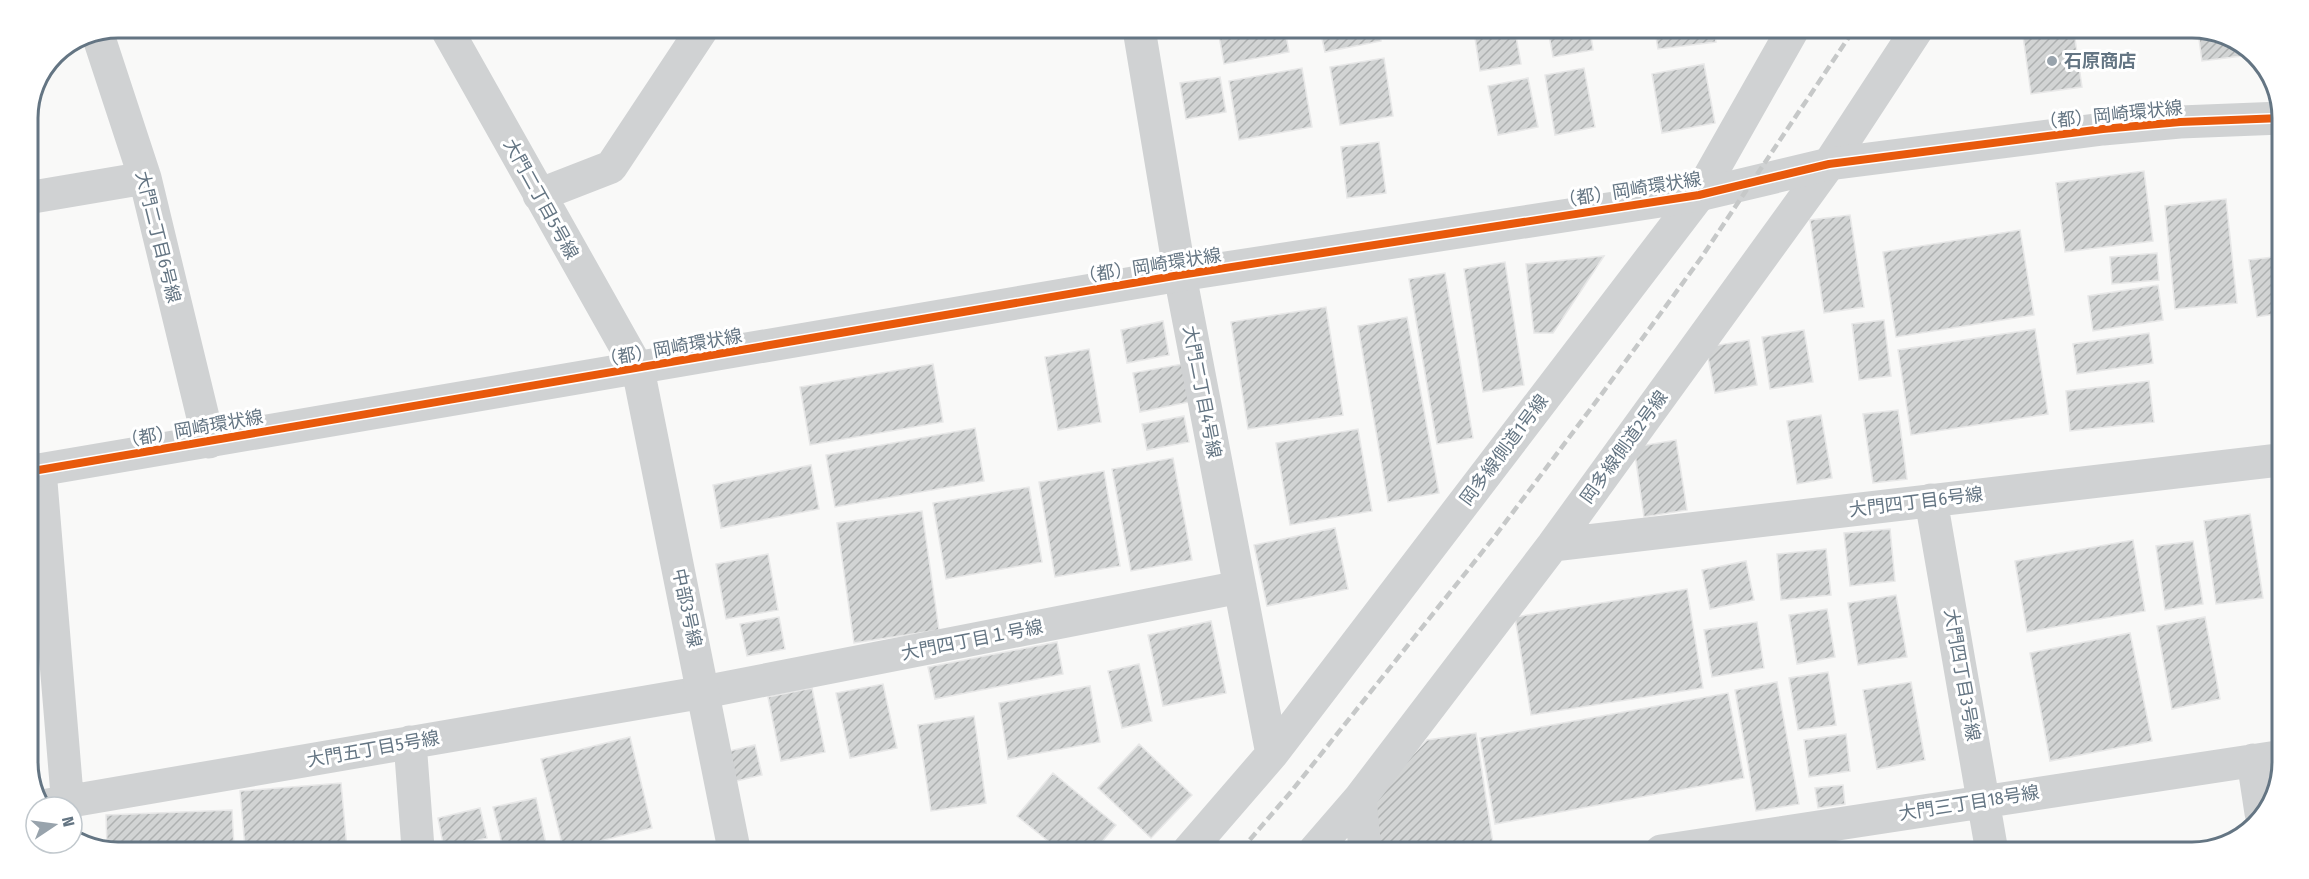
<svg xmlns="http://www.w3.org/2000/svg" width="2309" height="879" viewBox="0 0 2309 879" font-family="'Fira Sans Condensed','Noto Sans JP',sans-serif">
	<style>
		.building { fill: url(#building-hatch); stroke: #e8e8e8; stroke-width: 1.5 }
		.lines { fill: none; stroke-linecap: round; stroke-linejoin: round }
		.minor { stroke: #d0d2d3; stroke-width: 33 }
		.tertiary { stroke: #d0d2d3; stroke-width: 33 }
		.rail { stroke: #c6c8c8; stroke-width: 4.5; stroke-dasharray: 9 4.5; stroke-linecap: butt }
		.cycleway-casing { stroke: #fff; stroke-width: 11 }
		.cycleway { stroke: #e8590c; stroke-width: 8 }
		.poi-dot { fill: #98a3ac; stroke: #fff; stroke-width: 2 }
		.labels { text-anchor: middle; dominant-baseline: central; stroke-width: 6; stroke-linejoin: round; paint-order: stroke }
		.poi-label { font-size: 18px; font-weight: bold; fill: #647583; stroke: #fff; text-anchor: start }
		.street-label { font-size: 18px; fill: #647583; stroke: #fff }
		.rim { fill: none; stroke: #647583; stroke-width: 3 }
	</style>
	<defs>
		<pattern id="building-hatch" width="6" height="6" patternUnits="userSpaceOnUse" patternTransform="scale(1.5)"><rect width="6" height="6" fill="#d2d4d4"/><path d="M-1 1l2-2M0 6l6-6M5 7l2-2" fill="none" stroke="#aeb1b1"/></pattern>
	</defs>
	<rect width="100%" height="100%" fill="#f9f9f8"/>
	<path class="building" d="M1218 30H1285L1289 52 1224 64Z
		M1320 30H1379L1381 41 1325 52Z
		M1548 30H1590L1593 50 1553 57Z
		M1515 31 1521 64 1480 71 1475 38Z
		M1655 31H1714L1716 42 1658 49Z
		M2055 32H2074L2082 87 2031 94 2023 36Z
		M2198 32H2221L2241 46 2242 56 2202 61Z
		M1384 58 1393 116 1340 125 1330 67Z
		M1704 64 1715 123 1662 133 1652 74Z
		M1302 68 1312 127 1239 140 1229 81Z
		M1584 68 1595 127 1555 135 1545 75Z
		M1220 77 1226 112 1186 119 1180 83Z
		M1528 78 1538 127 1498 135 1488 86Z
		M1379 142 1386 193 1347 198 1341 147Z
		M2144 171 2153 241 2065 252 2056 183Z
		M2226 199 2237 303 2175 309 2165 206Z
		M1850 215 1864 307 1824 313 1810 220Z
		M2020 230 2034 315 1896 337 1883 252Z
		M2157 253 2159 280 2112 284 2110 257Z
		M1604 256 1553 333H1534L1526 264Z
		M2281 256 2280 313 2257 317 2249 260Z
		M1505 262 1524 385 1483 392 1464 269Z
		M1445 273 1473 438 1437 444 1409 279Z
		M2158 285 2163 320 2093 331 2088 296Z
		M1326 307 1343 415 1248 429 1231 322Z
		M1407 317 1439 493 1388 502 1358 326Z
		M1884 320 1891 376 1859 380 1852 324Z
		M1163 321 1169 355 1127 363 1121 330Z
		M2035 329 2048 414 1911 435 1898 350Z
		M1804 330 1813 382 1770 389 1762 337Z
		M2149 333 2153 363 2077 374 2073 344Z
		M1749 340 1757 385 1715 393 1706 347Z
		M1089 349 1101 422 1058 430 1045 357Z
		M933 364 943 422 810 445 800 387Z
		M1182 364 1189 402 1140 412 1133 373Z
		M2149 381 2154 422 2070 431 2066 391Z
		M1898 410 1907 479 1873 483 1863 414Z
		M1821 415 1832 478 1797 484 1787 421Z
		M1184 416 1189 442 1147 450 1142 424Z
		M975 428 984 481 835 507 826 455Z
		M1358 429 1372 511 1290 525 1276 443Z
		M1676 440 1687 510 1644 517 1634 447Z
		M1173 458 1192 560 1131 571 1112 469Z
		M811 465 819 509 721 528 713 485Z
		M1104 471 1120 566 1055 577 1039 482Z
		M1029 487 1042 562 946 579 933 503Z
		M922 511 939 630 854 643 837 523Z
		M2279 512V552L2272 513Z
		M2250 514 2263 598 2216 604 2204 521Z
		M1335 528 1348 589 1267 606 1254 545Z
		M1890 529 1895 581 1850 586 1844 533Z
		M2133 540 2145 611 2027 632 2015 561Z
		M2193 541 2203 604 2165 610 2156 546Z
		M1826 549 1831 595 1781 600 1777 554Z
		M768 554 778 610 726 619 716 564Z
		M1746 561 1754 600 1710 609 1702 570Z
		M1687 589 1703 688 1531 715 1515 617Z
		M1896 595 1907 657 1858 665 1848 603Z
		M1827 609 1835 657 1797 664 1789 615Z
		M779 617 785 649 747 656 740 624Z
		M2205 617 2220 699 2172 709 2157 626Z
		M1211 621 1226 693 1163 706 1148 635Z
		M1757 622 1764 668 1712 677 1704 630Z
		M2130 633 2152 741 2050 761 2030 653Z
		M1057 642 1063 674 935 699 928 667Z
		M1139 664 1152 721 1122 728 1108 671Z
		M1828 672 1836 725 1798 730 1789 678Z
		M1777 682 1799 804 1756 811 1735 690Z
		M1911 682 1925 760 1877 769 1863 690Z
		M883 684 897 748 850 758 836 693Z
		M1090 686 1100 742 1008 759 999 703Z
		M812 688 825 752 781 761 768 697Z
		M1728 693 1744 778 1495 824 1480 738Z
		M974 716 986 803 931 811 918 725Z
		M1476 733 1494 850H1378L1370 799 1427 740Z
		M1846 734 1850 771 1809 777 1804 740Z
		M630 737 652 828 572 848H563L541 759Z
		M1139 744 1192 795 1151 838 1098 788Z
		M755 745 762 775 732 782 725 752Z
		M1053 773 1116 825 1096 849H1058L1017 816Z
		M341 783 347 848 245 847 240 791Z
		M1843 785 1845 804 1818 808 1815 788Z
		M536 798 547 848H503L493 807Z
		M480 808 487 838 444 848 438 818Z
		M232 810 234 847H107L106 815Z
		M672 844V848H652Z"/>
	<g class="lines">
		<path class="minor" d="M446 28 638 369
			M1139 29 1180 275 1272 754
			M98 35 145 178 209 442
			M539 195 611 167 703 28
			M27 198 145 178
			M40 470 68 807
			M1931 500 1992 852
			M1553 545 2279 460
			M410 742 418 848
			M2253 760 2261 813
			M1360 798 1365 850
			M42 806 704 692 1240 587
			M1189 850 1272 754 1699 195 1792 31
			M1315 850 1360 798 1553 545 1829 164 1916 31
			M1661 851 2277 757"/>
		<path class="tertiary" d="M638 369 734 849
			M27 472 1180 275 1699 195 1829 164 2103 129 2180 122 2282 118"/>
		<path class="rail" d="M1241 850 1290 793 1495 536 1601 395 1701 258 1853 31"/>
		<g class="cycleway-casing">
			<path id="cycleway" d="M27 472 1180 275 1699 195 1829 164 2103 129 2180 122 2282 118"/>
		</g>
		<use href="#cycleway" class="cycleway"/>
	</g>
	<circle class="poi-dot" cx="2052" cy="61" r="6"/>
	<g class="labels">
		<g class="poi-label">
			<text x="2064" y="61">石原商店</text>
		</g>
		<g class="street-label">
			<text transform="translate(2111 115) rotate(-6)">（都）岡崎環状線</text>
			<text transform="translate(1630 190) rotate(-9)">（都）岡崎環状線</text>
			<text transform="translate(541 199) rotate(61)">大門二丁目5号線</text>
			<text transform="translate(158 237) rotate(76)">大門二丁目6号線</text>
			<text transform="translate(1150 266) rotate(-9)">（都）岡崎環状線</text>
			<text transform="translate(671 348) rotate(-10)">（都）岡崎環状線</text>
			<text transform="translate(1202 392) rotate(79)">大門二丁目4号線</text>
			<text transform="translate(192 429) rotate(-10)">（都）岡崎環状線</text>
			<text transform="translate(1624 447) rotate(-54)">岡多線側道2号線</text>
			<text transform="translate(1504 450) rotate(-53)">岡多線側道1号線</text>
			<text transform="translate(1916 502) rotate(-7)">大門四丁目6号線</text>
			<text transform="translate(687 608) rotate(78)">中部3号線</text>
			<text transform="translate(972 640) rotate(-11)">大門四丁目１号線</text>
			<text transform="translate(1962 675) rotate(80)">大門四丁目3号線</text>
			<text transform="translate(373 749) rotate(-10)">大門五丁目5号線</text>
			<text transform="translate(1969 803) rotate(-9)">大門三丁目18号線</text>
		</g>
	</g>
	<path d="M0 0H2309V879H0ZM118 38H2192A80 80 0 0 1 2272 118V762A80 80 0 0 1 2192 842H118A80 80 0 0 1 38 762V118A80 80 0 0 1 118 38Z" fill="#fff" fill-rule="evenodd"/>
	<path class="rim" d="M118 38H2192A80 80 0 0 1 2272 118V762A80 80 0 0 1 2192 842H118A80 80 0 0 1 38 762V118A80 80 0 0 1 118 38Z"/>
	<g transform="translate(54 825) rotate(77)"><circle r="28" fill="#ffffff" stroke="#c1c8cd" stroke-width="1.5"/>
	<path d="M0-4.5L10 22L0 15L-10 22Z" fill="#98a3ac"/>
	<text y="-9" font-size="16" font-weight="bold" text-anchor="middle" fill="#647583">N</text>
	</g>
</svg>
